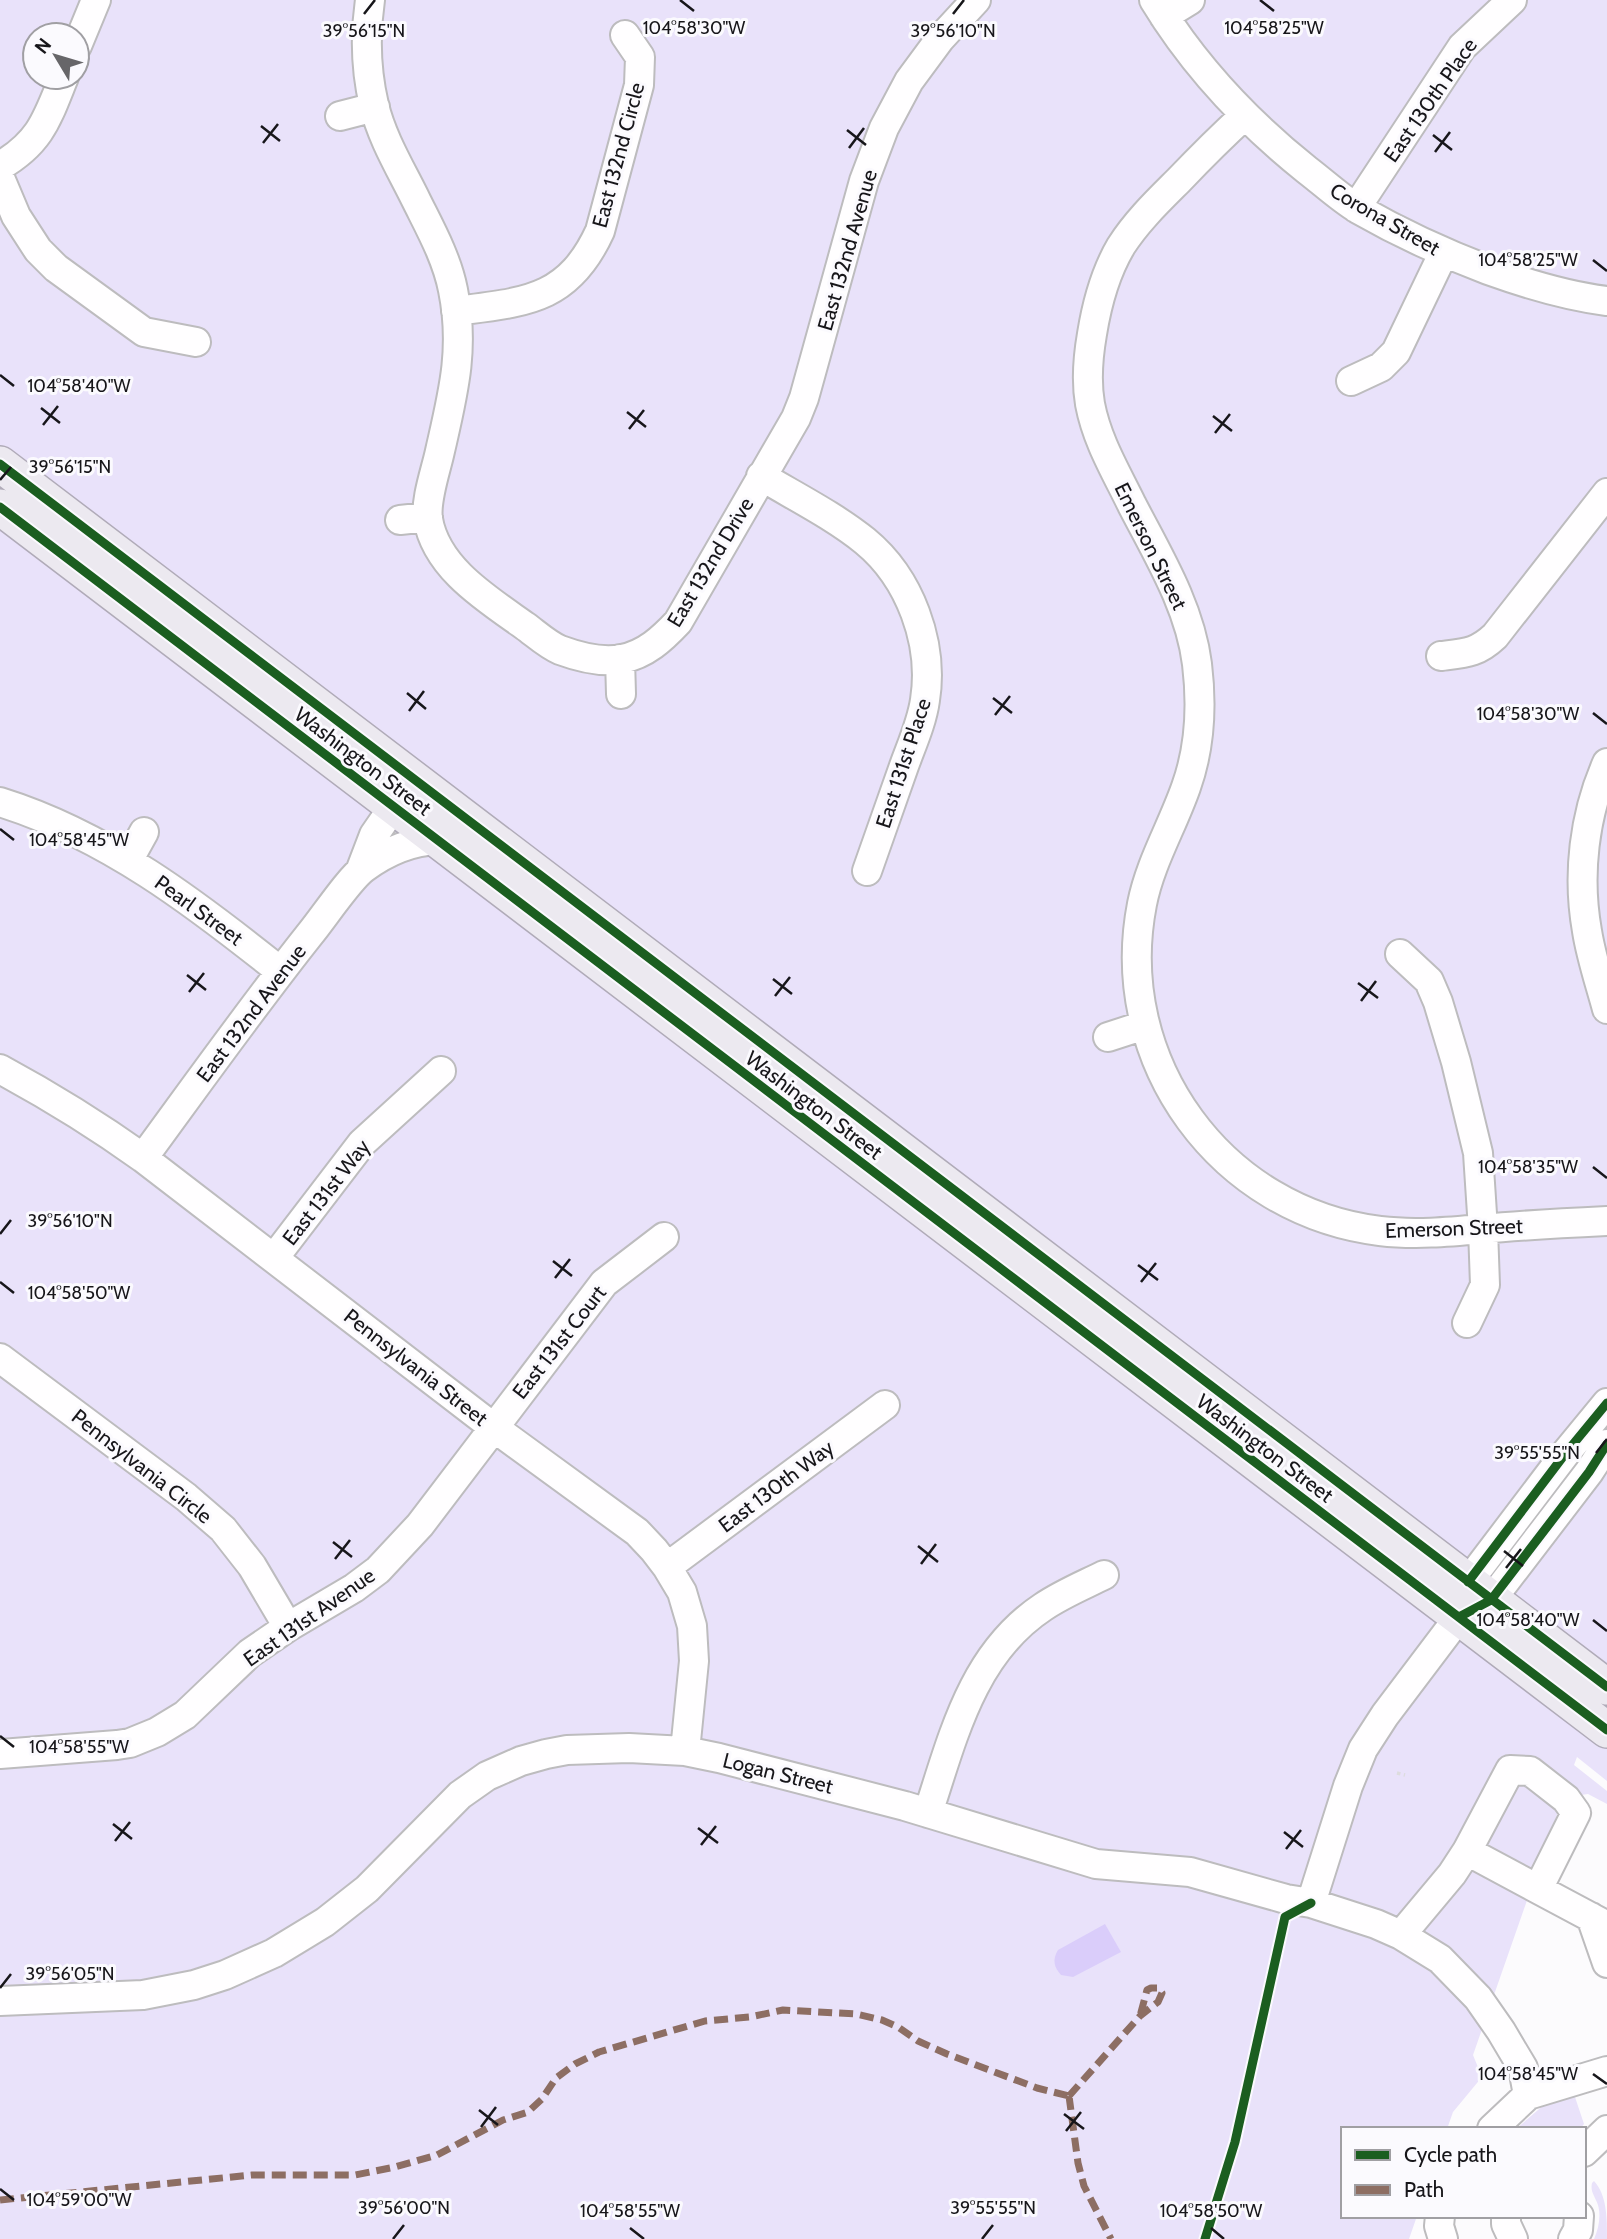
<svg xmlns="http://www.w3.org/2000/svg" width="1607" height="2239" viewBox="0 0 1607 2239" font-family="Cabin,sans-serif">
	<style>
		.green { fill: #e9e2fa; fill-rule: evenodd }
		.water { fill: #dacdfa }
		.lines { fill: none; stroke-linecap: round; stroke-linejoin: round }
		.minor-casing { stroke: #bdbcbe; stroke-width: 32 }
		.major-casing { stroke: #b0abb8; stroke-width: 38 }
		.path { stroke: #dddcde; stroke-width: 3.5; stroke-dasharray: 3.5 3.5; stroke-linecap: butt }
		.minor { stroke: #fffeff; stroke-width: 28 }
		.major { stroke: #ece9f0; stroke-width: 35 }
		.quiet { stroke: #8d6e63; stroke-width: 7; stroke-dasharray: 14 7; stroke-linecap: butt }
		.cycleway-casing { stroke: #fbfafe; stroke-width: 13 }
		.cycleway { stroke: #1b5e20; stroke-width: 9 }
		.ticks { fill: none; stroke: #17161a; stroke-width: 2.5 }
		.labels { text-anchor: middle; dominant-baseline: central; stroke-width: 6; stroke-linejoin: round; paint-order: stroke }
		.street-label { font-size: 21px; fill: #17161a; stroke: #fbfafe }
		.ticks-label { font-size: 18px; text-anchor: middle; fill: #17161a; stroke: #fbfafe; stroke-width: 6; stroke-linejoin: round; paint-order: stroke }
	</style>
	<rect width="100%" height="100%" fill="#fcfbfd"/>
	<path class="green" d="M0 0H1607V1671L1586 1732 1607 1749V1781L1577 1757 1574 1765 1607 1791V1804L1588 1794 1581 1795 1577 1789 1568 1783 1473 2055 1482 2077 1453 2112 1447 2129H1343V2216H1417L1409 2239H0ZM35 35H77V77H35Z
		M1570 2095 1575 2097 1584 2124 1580 2129H1516L1545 2104Z
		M1594 2181C1607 2195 1607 2218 1607 2239H1594C1599 2228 1601 2216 1598 2205 1595 2196 1590 2192 1592 2183Z"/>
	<path class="water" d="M1105 1924 1121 1952 1073 1977 1061 1975C1054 1967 1052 1960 1058 1950Z"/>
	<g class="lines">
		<g class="minor-casing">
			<path id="minor" d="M370 0C365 34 366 71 374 105 382 139 402 171 417 202 431 230 447 259 453 290 465 349 453 394 440 451 436 470 425 500 428 519 436 568 487 599 525 626 536 634 548 645 560 650 579 657 602 663 622 659 646 654 662 639 678 622L796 418 804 398 864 181 884 128 909 81 940 39 976 0
				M1154 0C1194 66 1247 122 1307 170 1324 183 1340 198 1358 209 1400 233 1443 253 1488 270 1527 284 1566 296 1607 301
				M1164 16 1190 0
				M77 46 96 0
				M1245 115C1222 136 1200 158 1178 181 1158 201 1137 221 1121 246 1105 273 1097 303 1092 334 1088 357 1086 381 1090 404 1097 441 1116 472 1132 505 1158 555 1190 607 1197 664 1202 705 1200 748 1186 787 1172 827 1150 863 1142 904 1111 1062 1222 1212 1380 1231 1414 1235 1448 1232 1482 1229 1524 1225 1565 1223 1607 1221
				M340 116 375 107
				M0 166C41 142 47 119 64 77
				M0 178 16 216 38 250 56 268 144 332 196 342
				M1356 208 1462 47 1512 0
				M456 311C525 302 568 301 600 231L639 85 640 57 625 35
				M1351 381 1381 367 1396 352 1443 254
				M761 476C796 497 834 516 865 541 910 578 934 643 925 700 922 722 912 744 904 766 892 801 879 836 867 871
				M400 520 428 517
				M1441 656C1466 653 1477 653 1495 636L1607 493
				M620 659 621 694
				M1607 763C1584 815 1577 875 1587 931 1591 957 1600 983 1607 1009
				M0 802C106 835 195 903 280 971
				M128 861 144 832
				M361 869 374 835 405 790
				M1400 954 1429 981 1438 1002 1456 1062 1478 1153 1483 1229 1485 1285 1467 1323
				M1108 1037 1145 1025
				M0 1069C50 1096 97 1125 143 1158L493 1427 637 1532 654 1550 667 1567 682 1592 692 1626 694 1661 685 1751
				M143 1158C198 1083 252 1007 310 934 324 917 349 879 364 868 387 851 410 841 438 840
				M274 1258 362 1143 441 1071
				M0 1358 186 1497 223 1529 252 1566 288 1627
				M667 1567 885 1405
				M1474 1609 1491 1600 1589 1472 1607 1444
				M0 1754 117 1745 130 1743 157 1732 185 1715 250 1653 288 1627 354 1588 378 1570 420 1525 604 1283 664 1237
				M928 1813C953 1737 972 1654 1043 1607 1062 1594 1084 1585 1104 1575
				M1467 1851 1607 1926
				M1311 1903 1348 1786 1363 1749 1385 1715 1459 1617 1468 1582 1565 1454 1607 1403
				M1591 1917 1607 1963
				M1401 1935 1452 1874 1467 1851 1510 1770 1530 1771 1566 1799 1576 1813 1538 1889
				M0 2001 143 1995 194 1985 225 1975 274 1953 325 1922 367 1889 460 1795 487 1776 521 1761 546 1754 567 1750 629 1748 685 1751 719 1758 905 1806 1096 1864 1190 1872 1286 1899 1311 1903 1376 1924 1401 1935 1440 1959 1478 1998 1501 2031 1523 2068 1528 2095
				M1492 2129 1528 2095 1607 2071
				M1584 2152 1607 2130
				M1440 2216 1439 2226 1443 2239
				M1506 2216V2224L1513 2239
				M1573 2239 1578 2230 1579 2216"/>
		</g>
		<g class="major-casing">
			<path id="major" d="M0 464 1607 1687
				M0 507 1607 1730"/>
		</g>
		<path class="path" d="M1397 1773 1405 1775"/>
		<use href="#minor" class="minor"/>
		<use href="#major" class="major"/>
		<path class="quiet" d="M1069 2096 1140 2016 1158 2002 1162 1993 1158 1988H1151L1147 1990 1140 2016
			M1069 2096 1078 2163 1084 2186 1111 2239
			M0 2200 252 2175H355L395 2167 437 2155 503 2120 528 2112 542 2099 556 2078 575 2064 599 2052 705 2021 750 2017 783 2010 856 2014 882 2020 898 2027 918 2041 947 2054 1037 2088 1069 2096"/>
		<g class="cycleway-casing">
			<path id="cycleway" d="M0 464 1607 1687
				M0 507 1607 1730
				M1468 1582 1565 1454 1607 1403
				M1459 1617 1491 1600 1589 1472 1607 1444
				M1205 2239 1235 2142 1285 1917 1311 1903"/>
		</g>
		<use href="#cycleway" class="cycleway"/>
	</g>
	<path class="ticks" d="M680 0 694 11M1260 0 1274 11M364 14 375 0M953 14 964 0M261 126 280 141M847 130 866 145M1433 135 1452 150M263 143 278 124M849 148 864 128M1435 152 1450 132M1593 260 1607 271M0 375 14 386M41 408 60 423M627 412 646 427M1213 416 1232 431M43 425 58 406M629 429 644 410M1215 433 1230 414M0 480 11 467M407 693 426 709M993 698 1012 713M409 711 424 691M1593 713 1607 724M995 715 1010 696M0 829 14 840M187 975 206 990M773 979 792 994M1358 983 1378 998M189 992 204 973M775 996 790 977M1361 1001 1376 981M1593 1167 1607 1178M0 1234 11 1220M553 1261 572 1276M1138 1265 1158 1280M555 1278 570 1259M0 1282 14 1293M1141 1282 1156 1263M1596 1453 1607 1439M333 1542 352 1557M918 1546 938 1562M1504 1551 1523 1566M335 1559 350 1540M921 1564 936 1544M1506 1568 1521 1549M1593 1620 1607 1631M0 1736 14 1747M113 1824 132 1839M698 1828 718 1843M1284 1832 1303 1847M115 1841 130 1822M701 1845 716 1826M1286 1849 1301 1830M0 1988 11 1974M1593 2074 1607 2084M479 2110 498 2125M1064 2114 1084 2129M481 2127 496 2107M1066 2131 1081 2112M0 2189 14 2200M630 2228 644 2239M1211 2228 1224 2239M393 2239 404 2225M982 2239 993 2225"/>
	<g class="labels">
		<g class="street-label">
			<text transform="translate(1430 100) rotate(-55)">East 130th Place</text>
			<text transform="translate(618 155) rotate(-75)">East 132nd Circle</text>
			<text transform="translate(1385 219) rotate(30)">Corona Street</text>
			<text transform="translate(847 250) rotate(-74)">East 132nd Avenue</text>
			<text transform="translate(1151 546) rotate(64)">Emerson Street</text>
			<text transform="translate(710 562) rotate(-59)">East 132nd Drive</text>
			<text transform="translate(363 761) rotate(37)">Washington Street</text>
			<text transform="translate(903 763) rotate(-72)">East 131st Place</text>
			<text transform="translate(199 910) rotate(36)">Pearl Street</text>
			<text transform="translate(251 1013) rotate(-53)">East 132nd Avenue</text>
			<text transform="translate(814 1105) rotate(37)">Washington Street</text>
			<text transform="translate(326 1192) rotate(-52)">East 131st Way</text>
			<text transform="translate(1454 1228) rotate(-2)">Emerson Street</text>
			<text transform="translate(559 1342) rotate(-52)">East 131st Court</text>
			<text transform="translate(416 1367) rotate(38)">Pennsylvania Street</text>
			<text transform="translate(1265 1448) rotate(37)">Washington Street</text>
			<text transform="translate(142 1466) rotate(38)">Pennsylvania Circle</text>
			<text transform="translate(776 1486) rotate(-37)">East 130th Way</text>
			<text transform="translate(309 1617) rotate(-35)">East 131st Avenue</text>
			<text transform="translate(778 1773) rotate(14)">Logan Street</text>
		</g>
	</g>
	<g class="ticks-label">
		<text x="694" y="34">104°58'30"W</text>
		<text x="1274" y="34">104°58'25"W</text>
		<text x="364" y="37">39°56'15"N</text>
		<text x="953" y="37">39°56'10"N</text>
		<text x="1528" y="266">104°58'25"W</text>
		<text x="79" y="392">104°58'40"W</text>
		<text x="70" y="473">39°56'15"N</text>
		<text x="1528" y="720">104°58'30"W</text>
		<text x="79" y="846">104°58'45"W</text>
		<text x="1528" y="1173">104°58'35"W</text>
		<text x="70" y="1227">39°56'10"N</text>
		<text x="79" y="1299">104°58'50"W</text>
		<text x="1537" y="1459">39°55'55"N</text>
		<text x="1528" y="1626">104°58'40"W</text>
		<text x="79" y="1753">104°58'55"W</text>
		<text x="70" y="1980">39°56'05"N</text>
		<text x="1528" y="2080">104°58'45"W</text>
		<text x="79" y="2206">104°59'00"W</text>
		<text x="404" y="2214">39°56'00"N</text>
		<text x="993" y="2214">39°55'55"N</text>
		<text x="630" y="2217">104°58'55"W</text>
		<text x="1211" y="2217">104°58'50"W</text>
	</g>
	<rect x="1341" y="2127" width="245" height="91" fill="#fbfafe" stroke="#a09fa3" stroke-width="2"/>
	<rect x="1355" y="2150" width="35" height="10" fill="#1b5e20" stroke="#a09fa3" stroke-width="2"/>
	<text x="1404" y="2162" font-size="21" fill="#17161a">Cycle path</text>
	<rect x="1355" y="2185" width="35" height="10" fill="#8d6e63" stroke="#a09fa3" stroke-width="2"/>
	<text x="1404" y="2197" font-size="21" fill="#17161a">Path</text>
	<g transform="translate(56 56) rotate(308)"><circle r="33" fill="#fbfafe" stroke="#a09fa3" stroke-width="2"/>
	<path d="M0-5L12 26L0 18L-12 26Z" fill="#676669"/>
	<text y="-10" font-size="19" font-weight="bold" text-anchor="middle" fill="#17161a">N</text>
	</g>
</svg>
